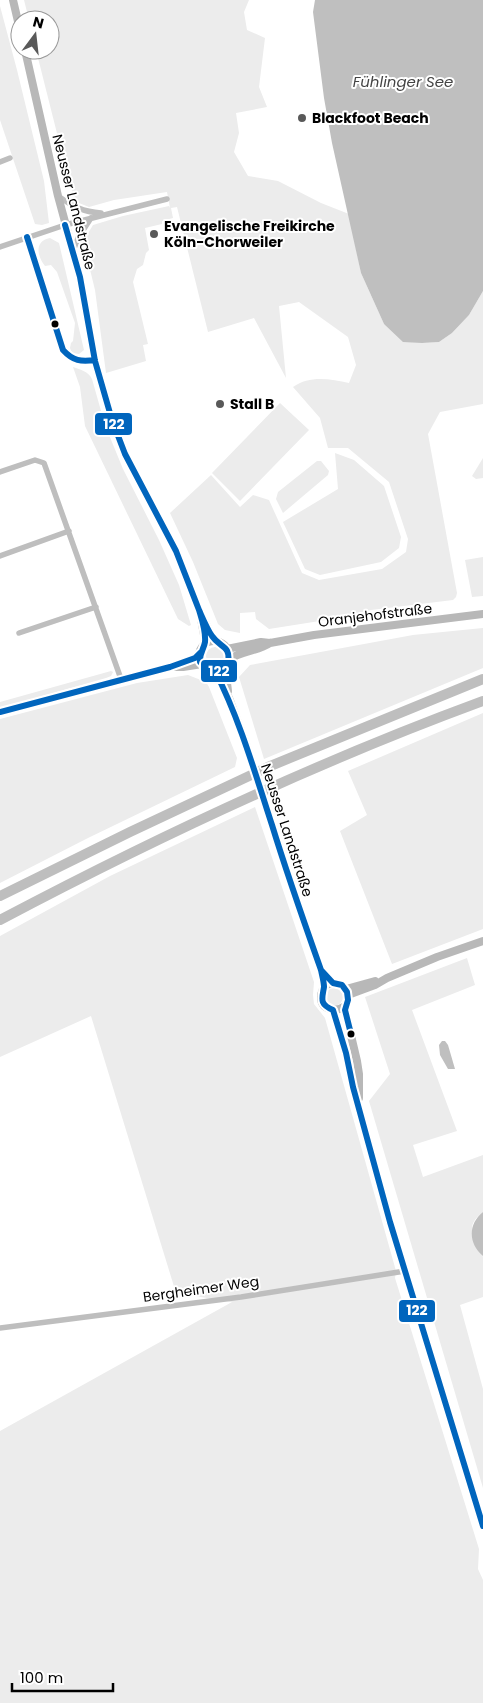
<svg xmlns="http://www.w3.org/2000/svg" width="483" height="1703" viewBox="0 0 483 1703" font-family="Poppins,sans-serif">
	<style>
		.green { fill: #ececec }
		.water { fill: #bfbfbf }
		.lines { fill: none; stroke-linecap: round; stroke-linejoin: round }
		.street { stroke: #bebebe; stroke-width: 5.5 }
		.secondary { stroke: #b8b8b8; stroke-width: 8 }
		.highway { stroke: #bebebe; stroke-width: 10 }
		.bus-1-casing { stroke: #fff; stroke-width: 10 }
		.bus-1 { stroke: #0065bd; stroke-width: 6 }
		.poi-dot { fill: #595959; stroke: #fff; stroke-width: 2 }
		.bus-dot { fill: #000; stroke: #fff; stroke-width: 2 }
		.labels { text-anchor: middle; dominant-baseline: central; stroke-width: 4; stroke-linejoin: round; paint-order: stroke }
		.poi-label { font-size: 14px; font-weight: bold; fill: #000; stroke: #fff; text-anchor: start }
		.street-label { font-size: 14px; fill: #000; stroke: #fff }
		.water-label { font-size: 15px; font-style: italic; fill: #444; stroke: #fff }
		.line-badge { stroke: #fff; stroke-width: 2 }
		.badge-label { font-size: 14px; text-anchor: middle; font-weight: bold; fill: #fff }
	</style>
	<rect width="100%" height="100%" fill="#fff"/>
	<path class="green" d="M24 0H249L244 12 247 30 265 38 259 87 267 107 236 113 239 133 234 152 248 176 278 181 321 203 349 214 361 273 384 324 422 343 439 342 452 333 469 315 483 291V404L440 412 428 434 457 593 456 597 453 600 371 610 326 620 269 629 256 619 255 612 240 613V633L225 630 218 624 193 562 170 513 211 475 240 507 253 495 269 500 302 573 319 580 382 569 406 552 408 539 389 482 348 448H328L320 418 293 387C310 375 330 379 349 383L356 365 348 337 299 302 279 306 286 378 254 318 208 332 177 207 171 208 173 218 162 221V224L145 228 149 250 146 253 143 265 137 269 133 282 148 344 143 345 146 361 106 373 95 290 85 249 87 235 93 225 123 216 169 206 170 208 167 192 114 200 89 207 79 203 73 194 70 185 36 50H50V20H29Z
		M0 6 17 70 44 181 49 223 42 225 35 224 0 120Z
		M50 238 59 243 84 350 79 354 72 353 70 348 71 343 73 341 75 323 57 272 51 265 45 266C37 256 34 241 50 238Z
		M73 367C81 370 88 371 92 379L105 425 123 469 159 540 179 585 191 625 189 626 178 619 85 426 80 387Z
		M280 403 309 430 240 501 212 473Z
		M335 453 354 460 384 486 401 537 399 548 381 562 320 575 305 569 283 522 338 489Z
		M483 458V478L476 479 472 476Z
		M317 461H321L329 471 328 475 283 513 276 499 278 492Z
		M483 557V596L472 597 465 560Z
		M483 628V668L264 759 239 677 250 665 413 635Z
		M206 656a9 9 0 1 1 18 0a9 9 0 1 1-18 0Z
		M111 671 113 672 111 676 106 678 0 708V702Z
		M188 675 206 682 209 687 237 758 235 767 88 838 0 883V719L137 683Z
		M483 713V929L392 964 340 831 367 815 348 771Z
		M255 807 314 982 313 995 314 1004 325 1018 396 1271 395 1278 479 1549 478 1569 483 1580V1703H0V1431L232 1302 176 1293 91 1016 0 1057V936L110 876Z
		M467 958 475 985 412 1010 457 1131 413 1145 423 1177 483 1155V1212C461 1229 478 1238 483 1257 483 1265 483 1287 483 1297L460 1305 483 1389V1488L369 1101 390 1074 365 997Z
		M325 997a9 9 0 1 1 18 0a9 9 0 1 1-18 0Z"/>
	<path class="water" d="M315 0H483V291L469 315 452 333 439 342 422 343 403 342 384 324 361 273 332 143 324 98 313 12Z
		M442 1041H445L448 1045 455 1069H448L440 1055 439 1045Z
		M483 1212V1256C468 1243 468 1224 483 1212Z"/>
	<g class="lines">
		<path class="street" d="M0 162 10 158
			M58 196C72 206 83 212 101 213
			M27 237 63 350C74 363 79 362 95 360
			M0 247 65 225 167 199
			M73 251 78 238 91 218
			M0 472 35 460 44 463 121 679
			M0 556 69 531
			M19 633 96 607
			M0 1328 241 1297 405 1271"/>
		<path class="secondary" d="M13 0 20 30
			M25 50 58 196 80 277 95 361 112 420 125 454 176 551 199 610 213 638 218 642
			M201 619 205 640 204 646
			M199 656a15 15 0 1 1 30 0a15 15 0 1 1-30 0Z
			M227 649 261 642 270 643 314 635 483 614
			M229 660C241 650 257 652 270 643
			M172 667H183L202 664
			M225 667 228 691
			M215 671 229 698 246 744 287 873 321 970C322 974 325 981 324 986 323 990 321 992 321 997 321 1010 336 1013 345 1006
			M0 712 170 667 195 658 200 653
			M324 986C334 981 350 984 348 998 347 1003 345 1006 345 1010L357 1061 359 1074V1098
			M346 989 375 981
			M348 995 375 985 387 978 437 957 483 941
			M333 1010 346 1053 353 1087 390 1222 483 1526"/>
		<path class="highway" d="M0 896 130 832 268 767 483 679
			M0 920C157 837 317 762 483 701"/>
		<g class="bus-1-casing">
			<path id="bus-1" d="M65 225 80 277 95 361 112 420 125 454 176 551 199 610
				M27 237 63 350C73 361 81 362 95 360
				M199 610C203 619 207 629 212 636 220 648 231 645 228 663L219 671 207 669 200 662C199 654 204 649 205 642 206 631 202 620 199 610Z
				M215 671C240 720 255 773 272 825 287 874 304 922 321 970 322 975 324 982 324 987 322 999 319 1004 333 1010L346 1053 353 1087 390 1222 483 1526
				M0 712 170 667 195 658 200 653
				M321 970 333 983 342 985 347 992 348 1000 345 1010 351 1034"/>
		</g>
		<use href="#bus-1" class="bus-1"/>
	</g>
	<g class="poi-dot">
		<circle cx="302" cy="118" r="5"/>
		<circle cx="154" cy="234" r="5"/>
		<circle cx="220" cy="404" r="5"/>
	</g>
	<g class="bus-dot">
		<circle cx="55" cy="324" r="4.5"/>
		<circle cx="351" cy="1034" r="4.5"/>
	</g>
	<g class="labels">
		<g class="poi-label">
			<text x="312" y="118">Blackfoot Beach</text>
			<text x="164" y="226">Evangelische Freikirche<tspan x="164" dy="16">Köln-Chorweiler</tspan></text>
			<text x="230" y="404">Stall B</text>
		</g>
		<g class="street-label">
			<text transform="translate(74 202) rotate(76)">Neusser Landstraße</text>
			<text transform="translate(375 615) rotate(-7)">Oranjehofstraße</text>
			<text transform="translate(287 830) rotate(72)">Neusser Landstraße</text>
			<text transform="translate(201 1289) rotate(-8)">Bergheimer Weg</text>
		</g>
		<g class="water-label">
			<text x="403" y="81">Fühlinger See</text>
		</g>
	</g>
	<g class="line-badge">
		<rect x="94" y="412" width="39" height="24" rx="5" fill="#0065bd"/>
		<rect x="200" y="659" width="38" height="24" rx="5" fill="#0065bd"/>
		<rect x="398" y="1299" width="38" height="24" rx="5" fill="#0065bd"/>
	</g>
	<g class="badge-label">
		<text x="114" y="429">122</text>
		<text x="219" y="676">122</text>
		<text x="417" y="1315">122</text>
	</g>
	<g transform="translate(35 35) rotate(15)"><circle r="24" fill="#ffffff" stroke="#999999"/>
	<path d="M0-4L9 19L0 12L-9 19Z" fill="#595959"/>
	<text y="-8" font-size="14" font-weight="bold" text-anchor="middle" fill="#000000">N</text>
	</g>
	<path d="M12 1683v8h101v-8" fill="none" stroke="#000000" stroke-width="2.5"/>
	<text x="20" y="1683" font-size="15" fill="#000000" stroke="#ffffff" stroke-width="4" paint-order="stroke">100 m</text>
</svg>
